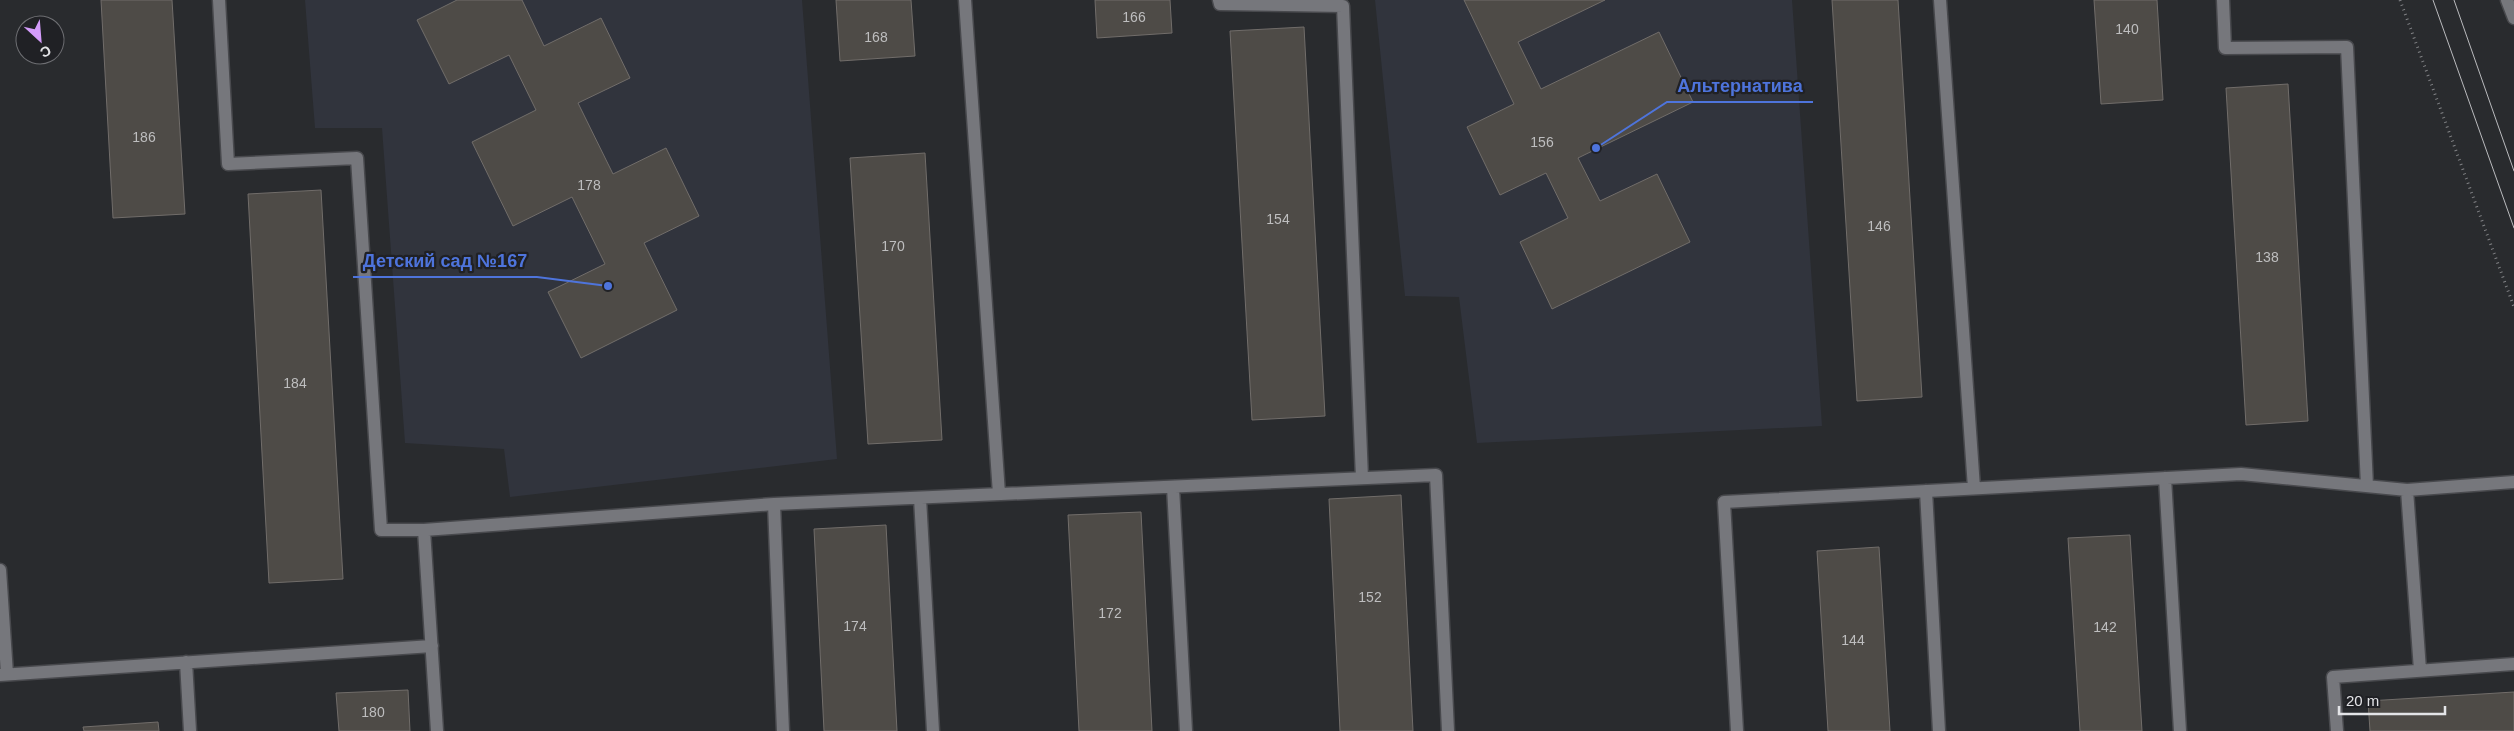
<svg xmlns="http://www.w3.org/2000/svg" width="2514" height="731" viewBox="0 0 2514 731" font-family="Helvetica,sans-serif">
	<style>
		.built { fill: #31343d }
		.building { fill: #4e4b47; stroke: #716d6a }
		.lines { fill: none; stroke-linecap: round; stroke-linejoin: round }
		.service-casing { stroke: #48494d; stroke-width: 15 }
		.minor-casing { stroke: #48494d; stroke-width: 15 }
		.path { stroke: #818285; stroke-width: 3; stroke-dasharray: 1 4; stroke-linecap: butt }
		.service { stroke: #76777c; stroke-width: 12 }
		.minor { stroke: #76777c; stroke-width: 12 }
		.tram { stroke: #babbbe; stroke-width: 1 }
		.labels { text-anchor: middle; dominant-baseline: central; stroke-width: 4.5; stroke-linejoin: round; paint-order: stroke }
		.number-label { font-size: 14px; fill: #bebebf }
		.leader { fill: none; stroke: #4e74dc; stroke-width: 2 }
		.callout-dot { fill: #4e74dc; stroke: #202125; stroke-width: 2 }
		.callout-label { font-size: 18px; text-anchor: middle; font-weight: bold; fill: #4e74dc; stroke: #202125; stroke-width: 4.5; stroke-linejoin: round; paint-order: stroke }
	</style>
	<rect width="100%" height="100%" fill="#292b2e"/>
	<path class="built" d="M305 0H802L837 459 510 497 504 449 405 443 382 128H315Z
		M1375 0H1792L1822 426 1477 443 1459 297 1405 296Z"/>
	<path class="building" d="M101 0H172L185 214 113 218Z
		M457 0H522L544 46 601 18 630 78 578 103 613 174 666 148 699 216 644 243 677 310 581 358 548 292 605 264 572 197 513 226 472 142 536 110 509 55 449 84 417 20Z
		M836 0H911L915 56 840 61Z
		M1095 0H1170L1172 33 1097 38Z
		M1464 0H1605L1518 42 1541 89 1659 32 1693 102 1578 158 1600 201 1657 174 1690 242 1552 309 1520 242 1568 218 1546 173 1500 195 1467 127 1514 104Z
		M1832 0H1898L1922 397 1857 401Z
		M2094 0H2157L2163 100 2101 104Z
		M1304 27 1325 416 1252 420 1230 31Z
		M2288 84 2308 421 2246 425 2226 88Z
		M925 153 942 440 868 444 850 158Z
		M321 190 343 579 269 583 248 194Z
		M1401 495 1413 731H1340L1329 499Z
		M1141 512 1152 731H1079L1068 515Z
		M886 525 897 731H824L814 529Z
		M2130 535 2142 731H2080L2068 538Z
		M1879 547 1890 731H1828L1817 551Z
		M408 690 410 731H339L336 693Z
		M2514 692V731H2370L2368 701Z
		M158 722 159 731H84L83 727Z"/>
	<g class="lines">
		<g class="service-casing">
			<path id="service" d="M219 0 228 164 357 158 381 530H424
				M965 0 999 494
				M1219 0 1220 4 1343 6 1362 478
				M1940 0 1974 488
				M2223 0 2225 48 2347 47 2367 486
				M2165 478 2180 731
				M1173 487 1186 731
				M2407 490 2420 670
				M1926 491 1939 731
				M920 498 933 731
				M774 504 783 731
				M0 570 7 674
				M186 662 190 731
				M0 675 432 646
				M437 731 424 530 774 504 1436 475 1448 731
				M1737 731 1724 502 2241 474 2407 490 2514 482
				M2337 731 2333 677 2514 664"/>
		</g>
		<g class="minor-casing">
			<path id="minor" d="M2507 0 2514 18"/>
		</g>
		<path class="path" d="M2400 0 2514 307"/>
		<use href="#service" class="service"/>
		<use href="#minor" class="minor"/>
		<path class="tram" d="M2433 0 2514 228
			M2454 0 2514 171"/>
	</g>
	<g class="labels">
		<g class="number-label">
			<text x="1134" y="17">166</text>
			<text x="2127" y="29">140</text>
			<text x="876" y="37">168</text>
			<text x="144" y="137">186</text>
			<text x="1542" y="142">156</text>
			<text x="589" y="185">178</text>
			<text x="1278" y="219">154</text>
			<text x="1879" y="226">146</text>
			<text x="893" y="246">170</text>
			<text x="2267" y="257">138</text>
			<text x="295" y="383">184</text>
			<text x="1370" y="597">152</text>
			<text x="1110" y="613">172</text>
			<text x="855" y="626">174</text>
			<text x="2105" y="627">142</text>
			<text x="1853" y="640">144</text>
			<text x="373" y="712">180</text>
		</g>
	</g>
	<path class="leader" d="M1596 148L1667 102H1813M608 286L537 277H353"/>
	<g class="callout-dot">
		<circle cx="1596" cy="148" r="5"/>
		<circle cx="608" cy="286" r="5"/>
	</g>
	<g class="callout-label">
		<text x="1740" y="92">Альтернатива</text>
		<text x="445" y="267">Детский сад №167</text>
	</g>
	<g transform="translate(40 40) rotate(154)"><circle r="24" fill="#202125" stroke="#6e6f73"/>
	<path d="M0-4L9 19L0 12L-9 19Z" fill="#d49cfb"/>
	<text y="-8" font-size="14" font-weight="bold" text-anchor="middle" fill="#e3e4e7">С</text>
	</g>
	<path d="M2339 706v8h106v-8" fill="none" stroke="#e3e4e7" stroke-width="2.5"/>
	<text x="2346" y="706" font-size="15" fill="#e3e4e7" stroke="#202125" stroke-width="4" paint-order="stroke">20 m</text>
</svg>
